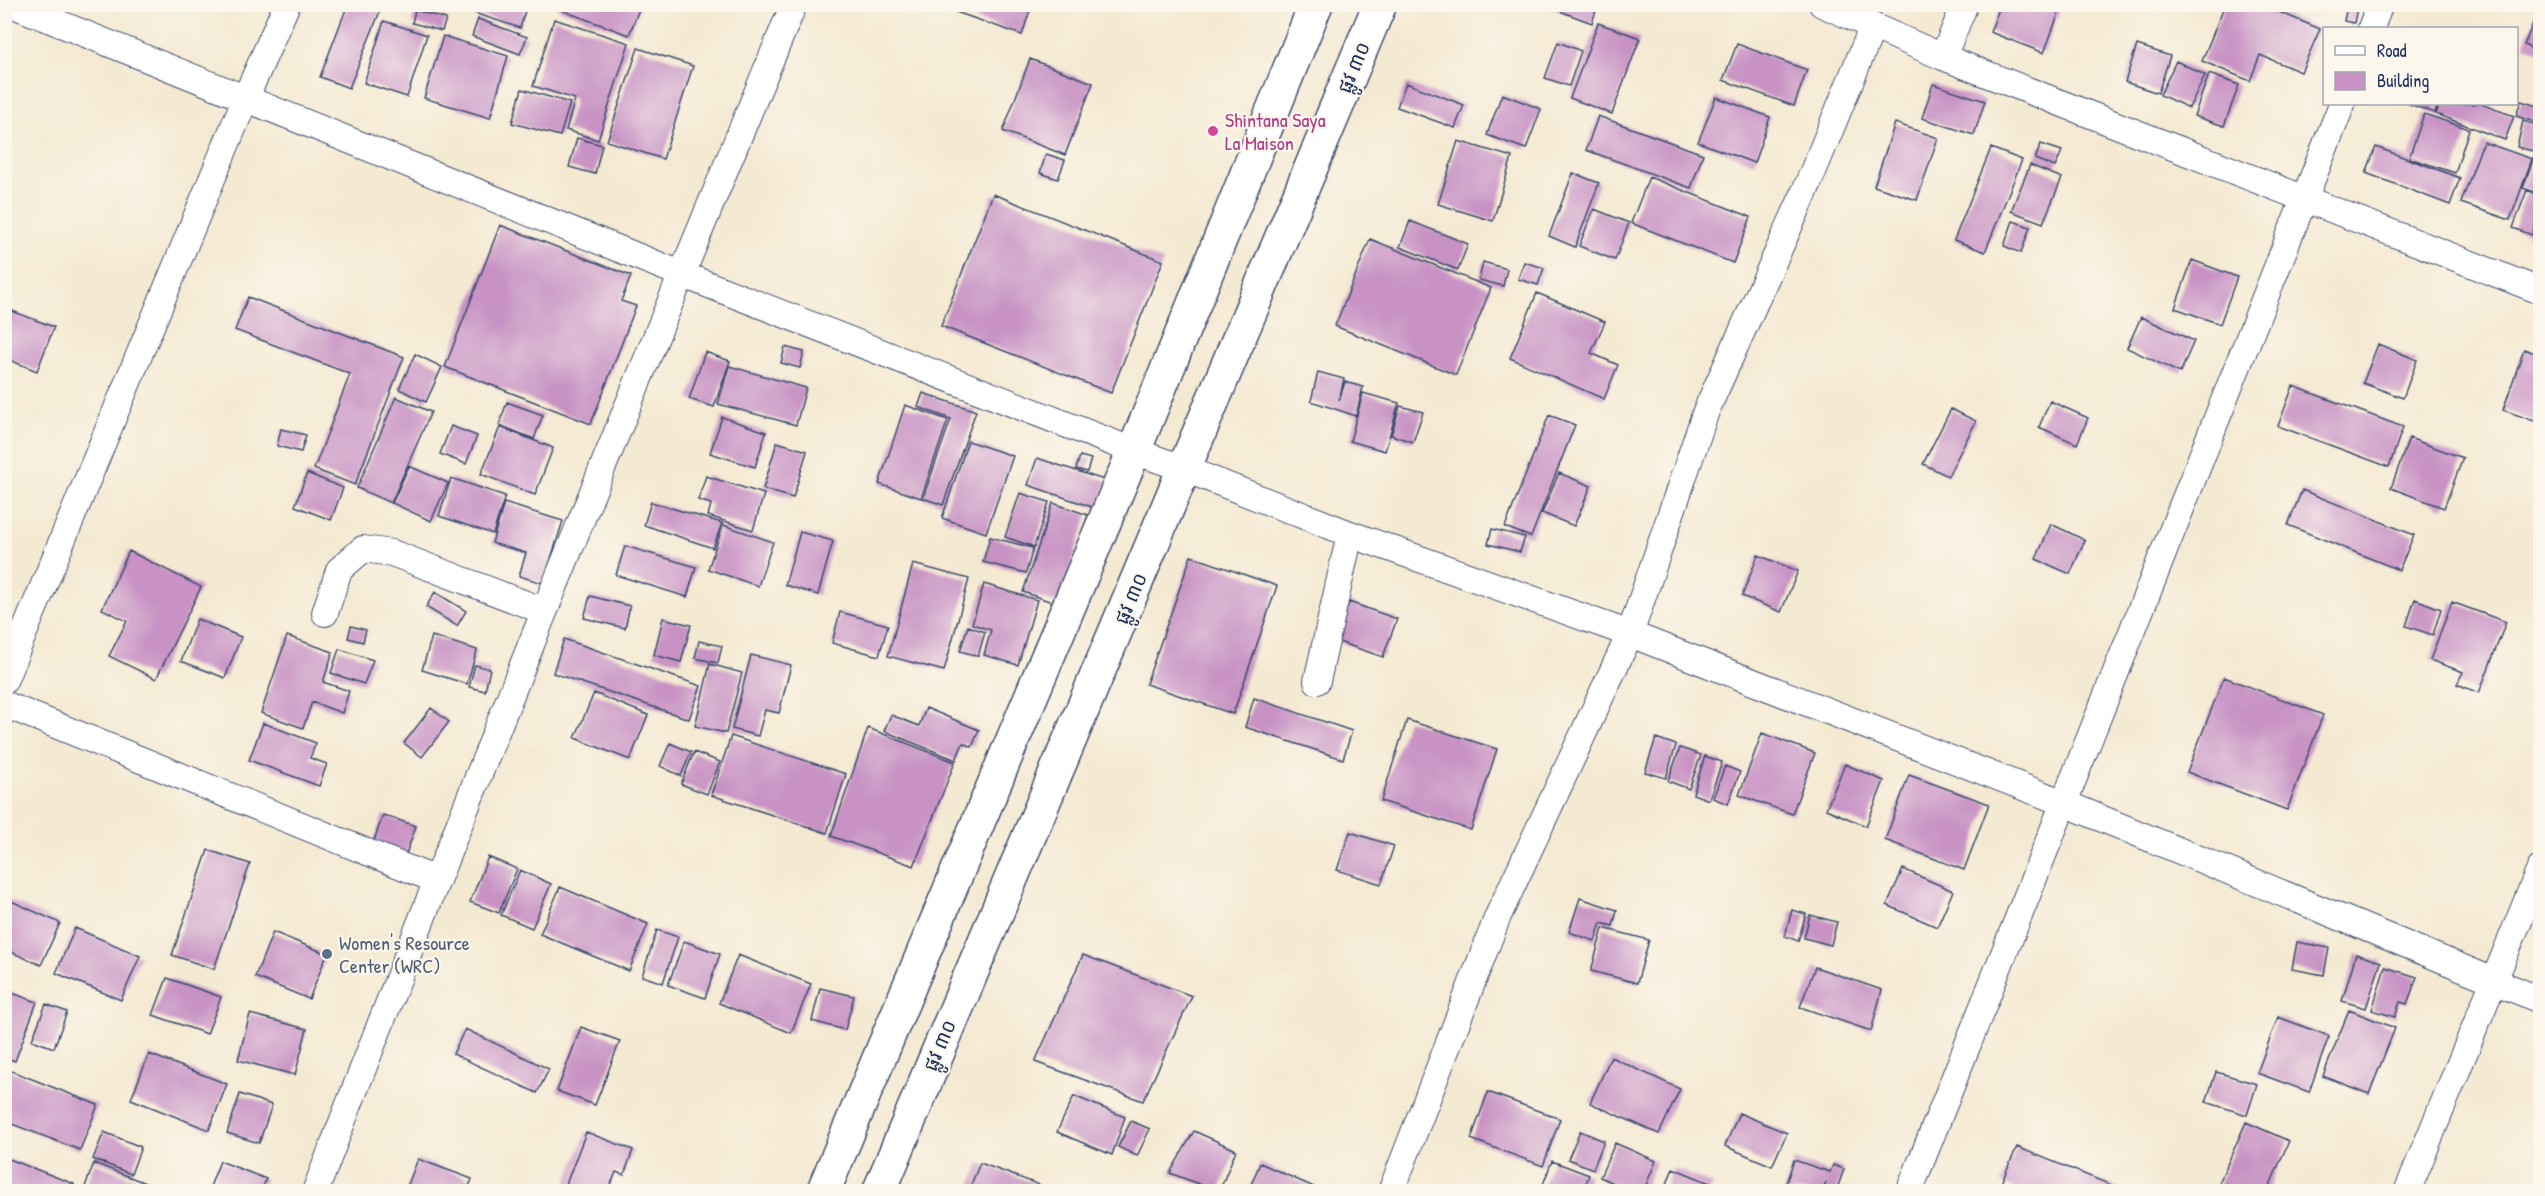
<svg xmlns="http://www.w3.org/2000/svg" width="2545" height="1196" viewBox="0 0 2545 1196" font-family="'Patrick Hand','Noto Sans Khmer',sans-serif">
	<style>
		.building { fill: #c893c4 }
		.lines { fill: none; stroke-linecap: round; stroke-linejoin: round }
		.street-casing { stroke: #3c4b6f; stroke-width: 28 }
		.secondary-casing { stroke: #3c4b6f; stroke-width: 36 }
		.street { stroke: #fff; stroke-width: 26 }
		.secondary { stroke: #fff; stroke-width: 33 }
		.hotel-dot { fill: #d1479c; stroke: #fbf7ec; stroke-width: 2 }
		.service-dot { fill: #5c6f8a; stroke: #fbf7ec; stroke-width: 2 }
		.labels { text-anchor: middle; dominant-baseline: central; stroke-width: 4.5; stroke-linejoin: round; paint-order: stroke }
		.street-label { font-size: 20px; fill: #1b2f5e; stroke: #fbf7ec }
		.hotel-label { font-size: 20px; fill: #b23c85; stroke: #fbf7ec; text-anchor: start }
		.service-label { font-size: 20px; fill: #4e5e75; stroke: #fbf7ec; text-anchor: start }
	</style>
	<rect width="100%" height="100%" fill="#fbf7ec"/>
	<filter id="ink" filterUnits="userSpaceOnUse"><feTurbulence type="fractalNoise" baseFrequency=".0167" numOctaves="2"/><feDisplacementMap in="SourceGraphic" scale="12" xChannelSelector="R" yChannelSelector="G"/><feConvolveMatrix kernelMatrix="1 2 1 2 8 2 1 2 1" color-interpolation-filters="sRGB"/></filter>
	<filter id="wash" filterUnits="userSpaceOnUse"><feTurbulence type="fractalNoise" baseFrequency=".008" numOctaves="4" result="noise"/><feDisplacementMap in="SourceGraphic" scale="24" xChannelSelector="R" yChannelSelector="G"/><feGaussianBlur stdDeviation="1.35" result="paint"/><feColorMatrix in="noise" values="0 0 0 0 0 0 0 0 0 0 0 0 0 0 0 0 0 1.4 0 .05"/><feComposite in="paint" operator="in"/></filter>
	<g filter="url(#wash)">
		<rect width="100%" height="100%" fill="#f4e9d1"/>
		<g id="blocks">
			<path class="building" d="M348 4H383L349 88 320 77Z
				M419 4H439L436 11Z
				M477 4H527L520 28 474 13Z
				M559 4H641L629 35 558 9Z
				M933 4H1032L1022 35Z
				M1541 4H1598L1592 23Z
				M2001 4H2047L2060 10 2044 53 1990 32Z
				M2225 4H2260L2320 29 2301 72 2260 55 2250 81 2202 61Z
				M2347 6 2357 8 2354 23 2344 21Z
				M415 10 446 19 442 31 412 23Z
				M2538 11 2540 12V52L2524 45Z
				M478 19 527 37 520 54 472 36Z
				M554 19 629 43 598 140 566 130 575 99 533 86Z
				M384 21 427 35 407 97 364 83Z
				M1598 23 1640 38 1612 114 1570 98Z
				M443 36 508 56 490 118 424 98Z
				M1558 42 1581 51 1569 86 1545 78Z
				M1737 44 1807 70 1794 106 1723 80Z
				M2137 45 2170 56 2158 93 2125 82Z
				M638 48 693 66 663 159 607 141Z
				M1030 59 1093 83 1065 155 1003 131Z
				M2176 61 2205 75 2189 108 2160 95Z
				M2209 74 2239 85 2224 126 2194 116Z
				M1406 83 1464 105 1455 128 1397 107Z
				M1933 84 1985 101 1974 135 1922 118Z
				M522 89 570 103 560 136 512 123Z
				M1502 94 1541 109 1526 149 1487 135Z
				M1716 97 1770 117 1754 163 1698 142Z
				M2521 101 2540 107 2538 123 2516 116Z
				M2409 104H2438L2435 113Z
				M2440 104H2481L2514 116 2505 140 2436 114Z
				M2424 114 2469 129 2455 173 2409 158Z
				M1598 116 1703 154 1691 188 1586 150Z
				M2523 121 2540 126 2533 151 2517 147Z
				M1895 123 1938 138 1917 200 1874 186Z
				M577 138 602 145 595 174 569 167Z
				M1458 141 1512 157 1493 221 1438 204Z
				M2483 142 2532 159 2510 220 2461 203Z
				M2041 144 2062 151 2055 167 2035 159Z
				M2376 147 2460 178 2450 205 2366 173Z
				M1991 148 2022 160 1985 252 1954 240Z
				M1046 154 1065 160 1058 179 1040 173Z
				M2534 156 2540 158V194L2523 188Z
				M2030 165 2062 178 2043 223 2011 211Z
				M1573 173 1599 183 1575 247 1549 236Z
				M1649 177 1751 217 1733 263 1631 223Z
				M2527 190 2540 195V211L2532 235 2513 228Z
				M993 194 1163 261 1111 393 941 326Z
				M1594 209 1629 223 1615 260 1579 246Z
				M1410 221 1468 244 1458 270 1400 247Z
				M2013 221 2030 227 2021 253 2004 246Z
				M2540 222V246L2532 242Z
				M500 225 631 276 621 301 636 306 591 424 445 367Z
				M1370 239 1491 288 1456 375 1335 326Z
				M2192 260 2237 277 2220 324 2175 308Z
				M1483 262 1507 269 1503 286 1479 280Z
				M1524 262 1544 268 1538 285 1518 279Z
				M1537 293 1605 322 1591 353 1618 365 1604 399 1510 358Z
				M248 297 404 357 355 485 314 469 350 374 235 330Z
				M4 308 54 327 37 371 4 358Z
				M2141 317 2194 341 2180 373 2127 348Z
				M2378 344 2417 360 2403 398 2363 383Z
				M785 347 804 352 800 368 781 363Z
				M2524 349 2540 355V423L2503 410Z
				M705 352 730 361 714 407 689 399Z
				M415 354 442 367 426 402 399 389Z
				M729 366 806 388 796 425 718 404Z
				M1318 372 1344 379 1339 400 1345 382 1363 387 1356 416 1311 401Z
				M2293 386 2403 427 2389 467 2278 426Z
				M923 393 976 411 943 505 923 498 951 419 918 407Z
				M1363 393 1399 403 1385 451 1350 441Z
				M396 397 431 412 391 503 357 488Z
				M2050 401 2088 418 2077 444 2039 427Z
				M507 402 543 415 534 439 499 425Z
				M905 405 948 420 921 498 879 484Z
				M1400 406 1423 412 1413 442 1391 435Z
				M1951 409 1976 421 1948 476 1923 464Z
				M1549 415 1575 425 1531 537 1505 527Z
				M722 417 766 432 755 467 710 453Z
				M451 426 477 436 466 464 440 454Z
				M500 427 553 448 535 495 481 474Z
				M281 429 306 435 301 452 277 446Z
				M2409 438 2463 458 2444 508 2391 488Z
				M968 441 1013 456 986 533 942 518Z
				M777 442 807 451 793 498 763 489Z
				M1080 456 1091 459 1087 472 1076 469Z
				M1037 458 1107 481 1098 509 1028 485Z
				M409 466 448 483 431 521 392 503Z
				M307 473 343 488 331 520 295 506Z
				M1559 473 1591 486 1574 526 1542 513Z
				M706 476 764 494 753 530 708 516 711 504 698 500Z
				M451 478 505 496 493 534 439 516Z
				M2302 490 2414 535 2399 570 2288 525Z
				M1020 493 1049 502 1034 547 1005 537Z
				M651 502 722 523 713 548 644 525Z
				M504 503 563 521 543 583 519 576 526 553 492 543Z
				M1053 503 1088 515 1058 604 1023 592Z
				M2051 524 2085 540 2070 574 2036 559Z
				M723 525 773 542 758 586 708 569Z
				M1492 529 1525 537 1520 552 1488 544Z
				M800 532 833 541 818 595 785 585Z
				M990 537 1033 548 1026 573 983 562Z
				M625 546 696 567 687 597 616 575Z
				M129 551 201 587 156 679 109 656 127 621 102 609Z
				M1758 555 1798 571 1781 612 1742 596Z
				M1191 556 1277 586 1233 714 1146 684Z
				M913 564 969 579 944 671 888 656Z
				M984 584 1037 600 1018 665 984 655 991 630 972 624Z
				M435 592 466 611 457 626 426 607Z
				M590 596 630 606 625 628 584 618Z
				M2415 599 2441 609 2433 635 2406 626Z
				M1349 602 1397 619 1383 657 1336 641Z
				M2452 602 2506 622 2479 693 2457 684 2463 672 2430 660Z
				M840 612 888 625 879 656 832 643Z
				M663 618 691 625 681 662 654 655Z
				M197 619 241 637 225 678 181 661Z
				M351 626 366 630 363 642 348 638Z
				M968 626 985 632 978 656 960 651Z
				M287 636 333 652 323 682 349 691 342 713 312 702 303 728 261 713Z
				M432 636 477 650 467 684 422 670Z
				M564 639 701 686 689 719 553 673Z
				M699 641 722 646 718 663 695 658Z
				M339 649 373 660 364 684 331 673Z
				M751 655 791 665 779 713 765 710 758 736 732 729Z
				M710 664 742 673 726 733 695 726Z
				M475 665 490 669 485 691 469 687Z
				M2224 677 2323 715 2287 810 2187 772Z
				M594 693 648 715 630 760 575 738Z
				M1254 698 1352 731 1343 759 1245 727Z
				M431 708 449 722 422 757 404 743Z
				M926 708 979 730 972 747 963 743 956 760 884 731 891 715 919 726Z
				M1407 720 1497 749 1471 830 1381 801Z
				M263 723 316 743 310 758 327 764 319 786 249 760Z
				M868 728 955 762 914 866 831 836Z
				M1762 733 1815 753 1792 814 1739 795Z
				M731 736 846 774 827 833 711 795Z
				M1656 738 1676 745 1666 778 1645 772Z
				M670 743 691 752 681 776 660 766Z
				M1680 748 1701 755 1689 789 1668 781Z
				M694 752 720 762 707 794 681 784Z
				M1705 756 1722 762 1709 800 1693 794Z
				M1845 764 1884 781 1866 826 1826 809Z
				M1725 766 1740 772 1728 804 1713 798Z
				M1909 775 1989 804 1964 870 1885 840Z
				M383 815 416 826 406 854 373 843Z
				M1350 832 1394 846 1381 884 1337 870Z
				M208 850 250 864 214 969 172 955Z
				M488 857 517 869 499 913 470 902Z
				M1903 869 1953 891 1937 927 1887 905Z
				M520 870 551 884 532 928 501 915Z
				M560 887 648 924 629 971 540 934Z
				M1580 898 1617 910 1613 926 1601 923 1595 941 1569 932Z
				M7 899 60 923 41 965 4 949V904Z
				M1792 910 1806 914 1798 941 1785 936Z
				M1810 915 1837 922 1831 945 1804 938Z
				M75 928 140 956 121 1000 56 973Z
				M1603 928 1649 940 1637 983 1591 971Z
				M657 930 678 937 663 983 642 976Z
				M273 932 327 954 309 999 255 977Z
				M684 941 720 954 705 998 668 985Z
				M2297 942 2329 948 2324 975 2292 969Z
				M2356 954 2381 962 2366 1008 2342 1001Z
				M738 955 811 984 791 1033 719 1003Z
				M1083 955 1192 996 1143 1101 1035 1062Z
				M1815 967 1882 990 1871 1031 1800 1007Z
				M2385 967 2417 977 2407 1004 2400 1002 2395 1017 2372 1010Z
				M167 978 221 997 207 1034 153 1015Z
				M820 988 854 996 845 1030 812 1021Z
				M4 990 37 1002 15 1061 4 1057Z
				M46 1004 67 1012 54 1048 32 1040Z
				M2349 1010 2395 1028 2369 1094 2323 1076Z
				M250 1014 307 1029 295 1075 238 1060Z
				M2278 1017 2329 1036 2309 1092 2257 1073Z
				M581 1027 620 1041 595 1105 557 1091Z
				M465 1029 549 1069 537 1093 453 1054Z
				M149 1054 227 1084 209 1130 131 1099Z
				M1611 1057 1680 1089 1659 1134 1590 1103Z
				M4 1068 98 1105 80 1150 4 1121Z
				M2216 1072 2257 1084 2247 1115 2206 1102Z
				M1488 1092 1560 1119 1543 1166 1471 1139Z
				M240 1094 272 1105 259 1143 227 1133Z
				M1074 1096 1125 1117 1112 1155 1057 1132Z
				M1739 1113 1787 1133 1772 1166 1725 1146Z
				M1131 1121 1150 1129 1137 1156 1118 1147Z
				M2246 1122 2289 1141 2267 1192H2215Z
				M1194 1131 1236 1150 1219 1192 1170 1173Z
				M1580 1131 1604 1141 1593 1169 1568 1159Z
				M104 1132 141 1147 131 1174 93 1159Z
				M586 1132 633 1150 624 1175 616 1172 608 1192H563Z
				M1615 1143 1656 1161 1643 1192H1633L1600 1177Z
				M2017 1147 2126 1191V1192H2021L2001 1183Z
				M4 1157 74 1184 72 1192H4Z
				M418 1159 472 1179 467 1192H405Z
				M1794 1160 1830 1172 1833 1165 1844 1169 1836 1192H1823L1826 1182 1822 1192H1783Z
				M220 1161 266 1179 261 1192H208Z
				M1552 1161 1589 1175 1583 1192H1540Z
				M94 1163 166 1191V1192H83Z
				M980 1163 1056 1191V1192H968Z
				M1260 1163 1325 1192H1248Z
				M1673 1168 1712 1184 1709 1192H1664Z"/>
		</g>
	</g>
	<g filter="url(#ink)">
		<use href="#blocks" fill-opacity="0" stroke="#3c4b6f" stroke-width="1.5"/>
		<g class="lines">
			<g class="street-casing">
				<path id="street" d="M11 4 681 274 1134 451 1185 469 1350 534 1630 634 2064 803 2540 1000
					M1822 4 1943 57 2540 291
					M2371 28 2380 4
					M1943 57 1965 4
					M325 613 339 570 363 549 392 553 544 611
					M4 681 246 97 287 4
					M1317 681 1350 534
					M4 704 436 880
					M315 1192C469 794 629 398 794 4
					M1391 1192 1498 916 1630 634 1706 411 1803 196 1873 26
					M1909 1192 2342 104
					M2407 1192 2540 869"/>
			</g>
			<g class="secondary-casing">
				<path id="secondary" d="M823 1192 1134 451 1316 4
					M879 1192 1380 4"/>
			</g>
			<use href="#street" class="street"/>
			<use href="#secondary" class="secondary"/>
		</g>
	</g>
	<circle class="hotel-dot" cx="1213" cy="131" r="6"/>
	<circle class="service-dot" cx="327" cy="954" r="6"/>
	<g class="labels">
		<g class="street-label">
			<text transform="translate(1353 67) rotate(-67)">ផ្លូវ ៣០</text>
			<text transform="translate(1130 598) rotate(-67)">ផ្លូវ ៣០</text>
			<text transform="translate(939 1045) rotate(-67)">ផ្លូវ ៣០</text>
		</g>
		<g class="hotel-label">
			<text x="1225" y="119">Shintana Saya<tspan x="1225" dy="23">La Maison</tspan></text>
		</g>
		<g class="service-label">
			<text x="339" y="942">Women's Resource<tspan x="339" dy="23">Center (WRC)</tspan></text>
		</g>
	</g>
	<rect width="2545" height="1196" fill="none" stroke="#fbf7ec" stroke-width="24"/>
	<rect x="2323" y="27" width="195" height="78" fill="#fbf7ec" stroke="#a1a7b3" stroke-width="1.5"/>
	<rect x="2335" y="46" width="30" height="9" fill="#ffffff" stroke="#a1a7b3" stroke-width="1.5"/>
	<text x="2377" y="57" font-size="18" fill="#1b2f5e">Road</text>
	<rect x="2335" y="72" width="30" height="18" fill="#c893c4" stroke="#a1a7b3" stroke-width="1.5"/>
	<text x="2377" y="87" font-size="18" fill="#1b2f5e">Building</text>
</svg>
